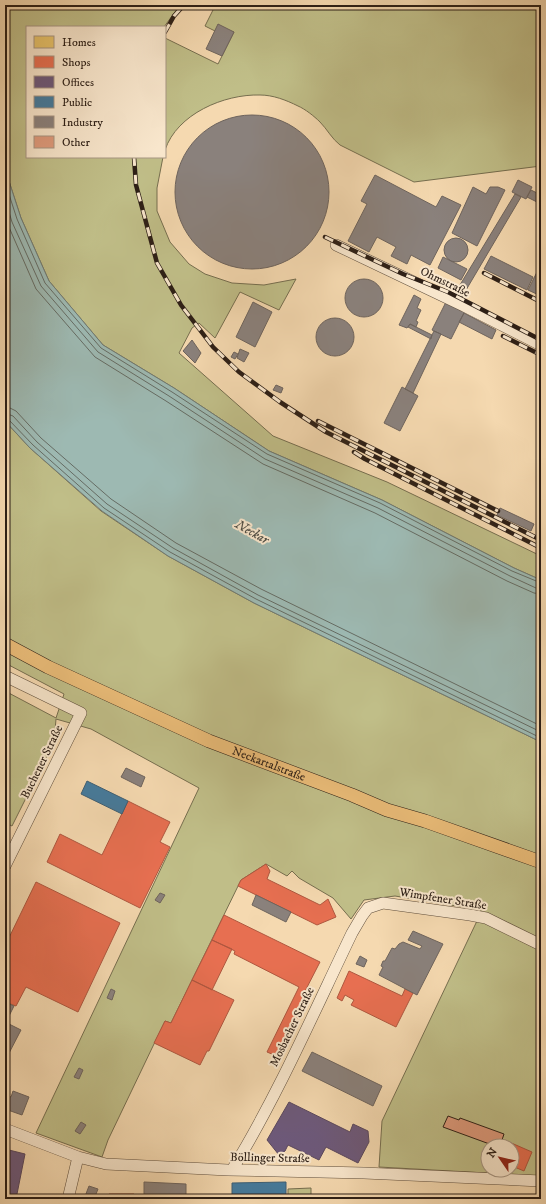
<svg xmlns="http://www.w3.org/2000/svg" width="546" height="1204" viewBox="0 0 546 1204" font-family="'IM FELL DW Pica',serif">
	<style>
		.green { fill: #c0be88; stroke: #766e4f; fill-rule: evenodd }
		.water { fill: #9db9b2; stroke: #707b74 }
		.homes { fill: #e9c46a; stroke: #b19251 }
		.shops { fill: #e76f51; stroke: #af573f }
		.offices { fill: #6d597a; stroke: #5a485c }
		.public { fill: #457b9d; stroke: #3e5f74 }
		.industry { fill: #8a817c; stroke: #6e645d }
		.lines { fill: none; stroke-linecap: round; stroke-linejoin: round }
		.shore { stroke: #656c64; stroke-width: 1 }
		.building { fill: #df9b7d; stroke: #2d1f16 }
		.minor-casing { stroke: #5f4e3c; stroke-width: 12 }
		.major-casing { stroke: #2d1f16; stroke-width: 14 }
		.minor { stroke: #f8e6cc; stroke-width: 11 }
		.major { stroke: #eabc78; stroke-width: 13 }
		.rail-casing { stroke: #2d1f16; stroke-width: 4.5 }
		.rail { stroke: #f8e6cc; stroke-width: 3; stroke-dasharray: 9; stroke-linecap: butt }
		.labels { text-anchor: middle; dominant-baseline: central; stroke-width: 4; stroke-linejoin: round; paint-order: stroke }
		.street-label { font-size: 12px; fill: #2d1f16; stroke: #f8e6cc }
		.water-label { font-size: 13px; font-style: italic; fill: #4f4d45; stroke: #f8e6cc }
	</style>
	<rect width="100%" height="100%" fill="#f5d9b0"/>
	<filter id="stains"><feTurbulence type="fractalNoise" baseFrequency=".005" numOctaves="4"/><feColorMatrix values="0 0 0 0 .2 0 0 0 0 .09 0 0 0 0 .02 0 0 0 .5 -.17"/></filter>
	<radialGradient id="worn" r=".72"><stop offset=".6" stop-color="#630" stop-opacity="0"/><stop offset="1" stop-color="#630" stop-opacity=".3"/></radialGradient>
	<path class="green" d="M5 5H180L164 27H27V157H163L157 188V211L170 242 189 264 205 274 232 283 264 285 296 279 279 310 240 292 215 338 199 323 192 328 179 353 273 436 387 482 541 556V580L514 568 382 500 269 451 174 388 103 345 49 281 21 218 5 169Z
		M217 5H532L541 10V166L414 182 340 145C332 139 327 129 320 122 314 116 305 109 298 106 286 100 273 95 260 95 224 94 177 114 165 150V38L218 64 234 32 215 31 205 26 213 10Z
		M5 421 30 448 101 511 168 556 254 603 541 742V1176L379 1167 382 1121 476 923 481 910 395 896 364 900 351 919 333 898 299 878 292 871 287 876 266 864 241 880 171 1023 165 1021 108 1140 102 1157 36 1133 199 788 91 729 56 719 54 742 12 826 6 823 7 782 5 781V691L56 718 64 694 5 663ZM488 1146H512V1170H488Z
		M311 1188V1199H288V1189Z"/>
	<path class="water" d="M5 169 21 218 49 281 103 345 174 388 269 451 382 500 514 568 541 580V742L254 603 168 556 102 511 30 448 5 421Z"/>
	<path class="homes" d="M411 1196 439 1198V1199H410Z"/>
	<path class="shops" d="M128 801 170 822 160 842 170 847 140 908 47 862 60 834 102 855Z
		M266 864 270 871 267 879 320 905 328 899 336 917 317 925 238 886 241 880Z
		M36 882 120 923 78 1012 26 987 16 1006 5 1002V946Z
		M224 915 320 962 302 997 304 1003 279 1057 267 1052 299 987 234 954 235 951 212 940Z
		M212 940 232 949 212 990 192 980Z
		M349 971 402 996 405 989 413 993 396 1027 351 1005 354 1000 345 995 342 1001 337 998Z
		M192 980 234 1000 209 1051H207L200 1065 154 1043 165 1021 171 1023Z
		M509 1142 532 1152 524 1171 512 1166V1146H507Z
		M109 1194H134V1199H109Z"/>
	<path class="offices" d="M289 1102 350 1132 353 1124 368 1131 369 1142 358 1163 326 1147 319 1160 288 1145 285 1151 279 1155 267 1140Z
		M5 1149 25 1154 16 1199H5Z"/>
	<path class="public" d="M87 781 128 801 122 814 81 794Z
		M286 1182V1199H232V1183Z"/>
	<path class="industry" d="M218 24 234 32 222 56 206 49Z
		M175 192a77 77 0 1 1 154 0a77 77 0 1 1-154 0Z
		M375 175 436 207 442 196 461 205 430 265 411 255 407 264 391 256 396 247 377 237 369 252 348 241 367 204 361 201Z
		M518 180 532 187 526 199 512 192Z
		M473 187 486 194 490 187H498L505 190 477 246 452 233Z
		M531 190 541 195V204L527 197Z
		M515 194 521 197 456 307 449 303Z
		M444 250a12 12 0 1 1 24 0a12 12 0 1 1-24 0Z
		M491 256 533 277 527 290 484 269Z
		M443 257 467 269 461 280 438 268Z
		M541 264V296L528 290Z
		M345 298a19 19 0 1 1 38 0a19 19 0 1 1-38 0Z
		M414 295 421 299 417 308 421 310 416 321 418 322 416 327 410 324 407 328 399 325Z
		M253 302 272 312 255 347 236 337Z
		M446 302 465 311 451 339 432 330Z
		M464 313 496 330 492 339 459 322Z
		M316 337a19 19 0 1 1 38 0a19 19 0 1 1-38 0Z
		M410 324 432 335 431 339 408 327Z
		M434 331 441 334 413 393 405 389Z
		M192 340 201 353 195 363 183 351Z
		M240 349 249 353 244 362 237 358Z
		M234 352 238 354 235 359 231 357Z
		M276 385 283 388 281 393 273 390Z
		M402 387 418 396 400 431 384 423Z
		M500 508 534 524 531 531 497 515Z
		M126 768 145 777 141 787 121 777Z
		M160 893 165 895 160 903 155 900Z
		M256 895 291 912 286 922 252 905Z
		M413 931 443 944 417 995 379 975 383 967 381 966 383 961H385L392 948 395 949 399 944 403 942 420 949 422 946 408 940Z
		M360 956 367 960 364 967 356 964Z
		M111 989 115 991 112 1000 107 998Z
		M5 1002 14 1006 6 1022H5Z
		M5 1022 21 1030 7 1057 5 1056Z
		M312 1052 382 1086 373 1106 302 1071Z
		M79 1068 83 1070 79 1079 74 1077Z
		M13 1091 29 1097 22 1115 5 1109 8 1100 6 1099 7 1096 11 1097Z
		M81 1122 86 1125 80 1134 75 1131Z
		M144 1182 186 1184V1199H144Z
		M89 1186 98 1189 94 1199H84Z"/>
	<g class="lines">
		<path class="shore" d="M5 182 17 219 45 283 101 348 172 392 267 454 380 503 512 571 541 583
			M5 199 12 222 41 286 98 352 169 396 265 459 378 508 510 576 536 588H541
			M5 218 36 289 95 357 166 401 263 464 375 513 507 581 534 593 541 594
			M5 407 10 408 16 411 41 438 111 499 176 543 261 589 541 726
			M5 413 13 416 37 442 107 504 173 548 258 595 541 732
			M5 419 9 420 33 445 104 508 170 552 256 599 541 738"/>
	</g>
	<path class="building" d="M448 1116 459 1120 460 1118 504 1134 500 1146H495L443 1127Z"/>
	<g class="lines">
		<g class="minor-casing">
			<path id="minor" d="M336 245 464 306 541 345
				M5 676 81 713 5 866
				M5 1129 78 1157 106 1164 228 1170 364 1173 541 1181
				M232 1170C278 1095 314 1012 352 933L362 916 368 908 383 903 470 915 486 918 541 945
				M68 1199 78 1157"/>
		</g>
		<g class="major-casing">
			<g id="major">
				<path id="s1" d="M5 644 48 667 209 741 352 795 387 810 425 821 541 862"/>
			</g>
		</g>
		<use href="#minor" class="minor"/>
		<use href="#major" class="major"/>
		<g class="rail-casing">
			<path id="rail" d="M165 32 174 16 184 5
				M134 157 136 185 157 263 181 305 213 347 239 372 280 402 326 432 541 540
				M325 237 403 274 448 292 541 340
				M484 273 541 302
				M503 336 541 355
				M318 421 498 511
				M354 452 365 459 541 548"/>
		</g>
		<use href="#rail" class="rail"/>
	</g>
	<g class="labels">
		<g class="street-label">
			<text transform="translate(445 282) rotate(26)">Ohmstraße</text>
			<text transform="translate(42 762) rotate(-64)">Buchener Straße</text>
			<text stroke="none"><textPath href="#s1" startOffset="290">Neckartalstraße</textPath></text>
			<text transform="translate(443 899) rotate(9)">Wimpfener Straße</text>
			<text transform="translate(292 1027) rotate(-64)">Mosbacher Straße</text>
			<text transform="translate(270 1158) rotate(1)">Böllinger Straße</text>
		</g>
		<g class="water-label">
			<text transform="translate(252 532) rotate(29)">Neckar</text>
		</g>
	</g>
	<rect width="546" height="1204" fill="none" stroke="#f5d9b0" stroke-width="20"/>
	<rect x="6" y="6" width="534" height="1192" fill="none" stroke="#2d1f16" stroke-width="2"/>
	<rect x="10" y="10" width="526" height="1184" fill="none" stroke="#2d1f16"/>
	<rect x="26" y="26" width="140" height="132" fill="#f8e6cc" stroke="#a79683"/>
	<rect x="34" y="36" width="20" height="12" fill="#e9c46a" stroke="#a79683"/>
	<text x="62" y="46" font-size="12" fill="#2d1f16">Homes</text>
	<rect x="34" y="56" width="20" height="12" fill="#e76f51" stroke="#a79683"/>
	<text x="62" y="66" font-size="12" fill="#2d1f16">Shops</text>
	<rect x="34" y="76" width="20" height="12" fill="#6d597a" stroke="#a79683"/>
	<text x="62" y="86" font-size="12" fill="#2d1f16">Offices</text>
	<rect x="34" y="96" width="20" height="12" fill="#457b9d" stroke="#a79683"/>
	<text x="62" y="106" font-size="12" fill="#2d1f16">Public</text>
	<rect x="34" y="116" width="20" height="12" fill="#8a817c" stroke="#a79683"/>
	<text x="62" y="126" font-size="12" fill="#2d1f16">Industry</text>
	<rect x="34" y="136" width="20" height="12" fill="#df9b7d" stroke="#a79683"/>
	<text x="62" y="146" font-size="12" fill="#2d1f16">Other</text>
	<g transform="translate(500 1158) rotate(304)"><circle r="19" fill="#f8e6cc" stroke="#a79683"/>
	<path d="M0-3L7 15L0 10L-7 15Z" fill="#8f2418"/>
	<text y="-6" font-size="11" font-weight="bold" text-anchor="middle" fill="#2d1f16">N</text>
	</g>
	<rect width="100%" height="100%" filter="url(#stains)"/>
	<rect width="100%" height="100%" fill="url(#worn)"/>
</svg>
